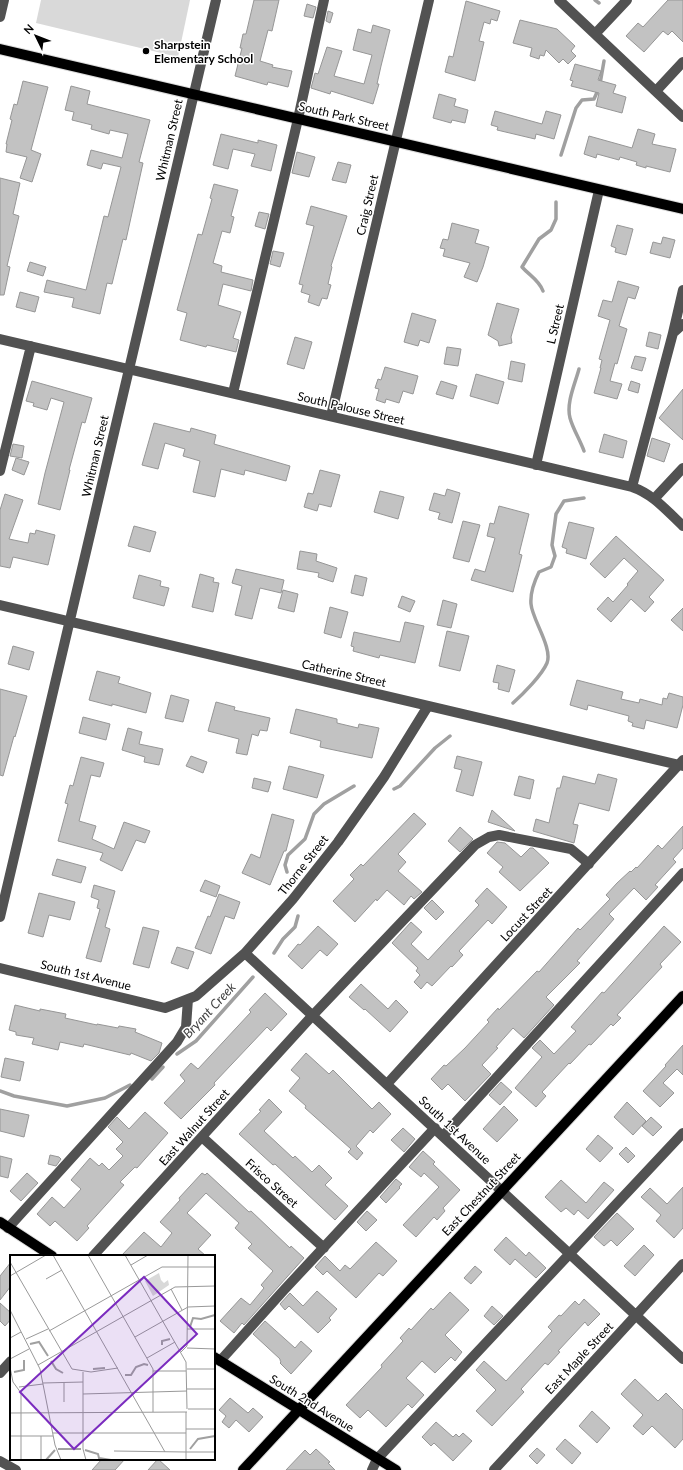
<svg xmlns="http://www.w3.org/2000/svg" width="683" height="1470" viewBox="0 0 683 1470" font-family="Lato,sans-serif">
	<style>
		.green { fill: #d9d9d9 }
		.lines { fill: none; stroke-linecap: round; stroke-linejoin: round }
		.stream { stroke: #a0a0a0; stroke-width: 3.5 }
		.building { fill: #c2c2c2; stroke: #969696 }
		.major-casing { stroke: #dbdbdb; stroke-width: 12 }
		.minor { stroke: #525252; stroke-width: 10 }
		.major { stroke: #000; stroke-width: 10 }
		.poi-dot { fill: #000; stroke: #fff; stroke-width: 1.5 }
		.labels { text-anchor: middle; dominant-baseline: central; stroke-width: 3; stroke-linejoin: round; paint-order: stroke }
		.poi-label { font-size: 12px; font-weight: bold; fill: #000; stroke: #fff; text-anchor: start }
		.street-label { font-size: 12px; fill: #000; stroke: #fff }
		.water-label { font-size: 13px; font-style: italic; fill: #414141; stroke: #fff }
		.inset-river { fill: none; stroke: #a0a0a0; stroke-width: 2 }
		.inset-road { fill: none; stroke: #999; stroke-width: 1 }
		.view { fill: #7b2cbf; fill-opacity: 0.15; stroke: #7b2cbf; stroke-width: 2 }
		.inset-edge { fill: none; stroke: #000; stroke-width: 2 }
	</style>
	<rect width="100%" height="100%" fill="#fff"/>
	<path class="green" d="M41 0H190L178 57 36 23Z"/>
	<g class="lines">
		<path class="stream" d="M595 0 599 3
			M600 84 604 61
			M561 155 576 108 582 100 594 99 598 90
			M543 291C539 280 530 276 522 267L539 239 551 230 556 219V202
			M579 369C575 384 566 403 570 418 573 429 580 440 584 451
			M513 703C523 694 542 675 547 663 553 648 532 619 531 604 530 592 534 582 539 572L551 567 555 556 552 545 556 514 564 501 584 498
			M394 789 400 786 435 748 450 736
			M287 872 285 865 288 855 305 839 314 814 324 804 354 786
			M274 953 283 939 295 927 298 916
			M177 1054 196 1041 253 977
			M152 1079 163 1067
			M0 1091 14 1096 67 1106 105 1098 130 1085"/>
	</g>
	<path class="building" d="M254 0H279L272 31 268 30 260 61 273 65 272 67 292 71 288 87 268 82 267 85 235 76 242 48H240L243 34H246Z
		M668 0H683V42L672 31 668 35 663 31 644 52 626 36 638 23 643 27Z
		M466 1 500 11 497 21 491 19 490 24 484 22 479 41 484 42 475 81 445 72 449 56 453 57Z
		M307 4 316 7 313 18 304 16Z
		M328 11 333 13 330 23 326 21Z
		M520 20 557 29 575 46 571 51 576 56 568 64 563 59 559 63 546 50 544 56 540 55 539 59 530 56 532 48 513 43Z
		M373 25 390 30 381 66 377 84H379L373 104 331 91 330 94 311 88 315 73 318 74 327 47 342 51 334 76 364 84 372 55 353 50 358 29 371 33Z
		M575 64 601 71 598 80 616 85 613 93 626 97 622 113 596 106 599 93 571 86 573 81 570 80Z
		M23 81 48 87 31 150 41 154 32 182 20 178 27 157 6 152 7 144H6L12 120 10 119 14 104 17 105Z
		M71 86 90 91 87 104 150 120 139 162 143 163 126 240 123 239 112 284 107 283 100 314 72 307 74 298 44 292 47 280 86 290 104 216 108 217 121 167 103 163 101 169 87 165 91 150 122 158 128 134 110 130 109 134 91 129 92 125 72 120 74 112 65 110Z
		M439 94 456 99 454 106 468 110 465 123 452 120 451 123 433 118Z
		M495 111 542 124 546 111 561 115 554 139 536 134 535 139 497 130 498 127 491 125Z
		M638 129 655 134 652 144 676 149 670 172 646 166V168L636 165 637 162 620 157 619 160 597 154 596 158 584 154 589 136 632 148Z
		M221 134 258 143V140L277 145 271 171 251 166 255 154 233 149 228 169 213 165Z
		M297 152 315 157 309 177 292 173Z
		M338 162 351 165 346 183 332 180Z
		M0 178 20 183 13 214 19 216 7 266 10 267 4 295H0Z
		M214 184 238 190 231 216 234 217 230 233 222 231 213 263 222 266 221 272 253 280 251 291 223 284 218 305 241 312 233 338 239 340 236 352 207 345 206 347 180 340 187 313 177 310 198 234 202 235 212 199 210 198Z
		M311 206 347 216 331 266 332 267 328 284 331 285 327 299 322 298 319 306 308 302 310 295 301 292 303 285 299 284 314 226 306 224Z
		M259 212 269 214 265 229 255 226Z
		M452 223 479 230 475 243 489 247 483 267 477 282 464 277 470 263 443 256 445 249 440 248 443 239 448 240Z
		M617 225 633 229 626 255 615 252 616 248 611 246Z
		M663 237 675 240 670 258 650 253 653 242 661 244Z
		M273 251 284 253 280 267 270 264Z
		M30 262 46 267 43 276 27 271Z
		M618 281 639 287 635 299 628 297 619 326 627 329 617 364 615 363 610 381 622 384 617 399 594 393 601 368H600L602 360 599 359 610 320 598 316 603 300 612 302Z
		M20 292 39 297 35 312 16 307Z
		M497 303 519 309 511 337 512 343 499 346 498 341 488 335Z
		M412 313 436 320 429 343 420 340 418 346 404 342Z
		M649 332 661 335 658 349 646 346Z
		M295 337 312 342 304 369 287 364Z
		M447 347 461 349 458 366 444 364Z
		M635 356 646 358 642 371 631 368Z
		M511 361 525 364 522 382 508 379Z
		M385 367 418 376 413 394 403 391 399 403 386 399 385 403 376 400 379 389 375 388 378 379 381 380Z
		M476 374 504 382 498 404 470 396Z
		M32 381 92 398 85 423 82 422 69 470H70L60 510 38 504 45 473 64 402 51 398 47 410 33 406 34 403 26 401Z
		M441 381 457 386 453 399 436 394Z
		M631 381 640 384 638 393 628 390Z
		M683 389V440L659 418Z
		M154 423 190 432 191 428 216 435 214 444 290 466 286 481 245 470 244 475 221 469 215 497 193 492 200 461 183 456 185 449 165 443 158 469 142 465Z
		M604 434 627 441 623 458 599 452Z
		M652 438 670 444 664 462 647 456Z
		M13 444 24 446 22 458 10 456Z
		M16 458 29 462 24 475 12 470Z
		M320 470 340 475 331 507 319 504 317 511 304 507 308 493 313 494Z
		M447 489 460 493 452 523 438 519 440 513 429 510 434 493 445 496Z
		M380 491 404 497 398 519 374 512Z
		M5 494 23 500 9 539 28 543 30 533 35 534 36 530 55 535 48 565 13 557 10 568 0 566V510Z
		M499 506 529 514 519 554 522 555 513 592 471 580 475 569 485 572 495 538 487 536 490 523 494 524Z
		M463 521 480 525 469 562 453 558Z
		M569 522 594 528 586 559 566 553 567 549 562 547Z
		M134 526 156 532 150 552 128 546Z
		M616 536 664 580 649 597 654 602 645 612 631 599 611 622 597 609 608 597 613 602 628 585 627 584 638 571 624 558 605 578 590 564Z
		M300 551 317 554 316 561 337 568 333 582 318 577 319 573 297 569Z
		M236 569 284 580 281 593 260 588 252 619 235 615 242 586 232 583Z
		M200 574 214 578 213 582 219 583 213 612 192 607Z
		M139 575 161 581 160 586 169 588 164 606 133 598Z
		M355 575 367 578 363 596 351 593Z
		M283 590 298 594 294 612 278 608Z
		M402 596 415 601 410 612 398 607Z
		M443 600 457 604 451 628 437 625Z
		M330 607 348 612 341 638 324 633Z
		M683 608V631L671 620Z
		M405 622 424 626 415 663 380 655 379 658 353 651 354 647 351 646 354 632 400 642Z
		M447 631 469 636 460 671 439 666Z
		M13 646 34 652 29 670 8 664Z
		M497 665 515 670 509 692 498 689 499 683 493 682Z
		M97 671 120 677 118 683 151 693 146 713 112 704V706L89 700Z
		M577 680 623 692 621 699 639 703 640 699 662 705 663 698 667 699 669 693 683 697V705L677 728 646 720 644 729 632 726 633 723 628 721 629 716 588 705 587 710 570 705Z
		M0 689 27 696 15 737 14 736 3 776 0 775Z
		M171 695 189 700 183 722 165 718Z
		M216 702 235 707 234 710 270 718 267 731 260 730 258 736 252 734 247 755 236 753 239 739 208 731Z
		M296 709 337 719V723L358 728 359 724 379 728 372 758 320 747 321 741 290 733Z
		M83 717 110 724 106 740 79 733Z
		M128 728 142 732 139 744 163 749 159 765 144 762 145 757 122 750Z
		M191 756 207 762 203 773 186 766Z
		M457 756 482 762 473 796 456 791 462 770 454 768Z
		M81 757 104 763 100 777 91 775 79 821 96 826 92 839 114 849 124 822 150 831 145 843 136 840 122 871 100 860 103 853 58 841 68 804 65 803 70 785 73 786Z
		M289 766 324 775 317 798 283 789Z
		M598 774 617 779 609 811 579 803 573 824 578 825 574 843 533 831 536 819 549 823 557 788H560L563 776 595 784Z
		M519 776 534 780 530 799 514 795Z
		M254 778 271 782 268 792 252 788Z
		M492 810 515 831 488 822Z
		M414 813 426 824 398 854 406 862 398 871 422 892 414 899 411 896 404 905 387 890 377 901 376 899 355 922 333 901 354 879 350 875 361 864 363 866Z
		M272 814 294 820 286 851H284L270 885 242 873 251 854 260 858Z
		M683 826V848L673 859 676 862 655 885 658 887 646 900 634 888 609 914 614 919 577 961 580 963 546 997 554 1005 524 1038 513 1028 496 1047 498 1048 482 1065 491 1074 465 1101 448 1084 442 1090 431 1079 444 1065 446 1066 465 1048 489 1022 487 1020 498 1008 499 1010 537 971 539 972 578 928 580 930 610 899 606 895 617 883 630 871 631 872 636 867 637 868 658 845 662 849Z
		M460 827 473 839 460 852 448 841Z
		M497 842 505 843 521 857 530 848H533L549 863 520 891 499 872 503 867 487 853Z
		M57 859 86 867 81 883 52 875Z
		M205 880 220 886 216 897 200 891Z
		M94 885 115 891 105 927 110 929 101 962 86 958 100 909 97 908 99 900 91 897Z
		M487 888 507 907 492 924 488 920 459 951 463 955 452 967 451 966 432 986 427 982 421 989 414 982 420 975 416 971 418 968 392 943 411 922 422 932 411 944 428 960 479 905 475 901Z
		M39 893 75 902 70 920 49 915 43 937 28 933Z
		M219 894 240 902 234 919 225 916 211 954 195 948 208 916 210 917Z
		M432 900 444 912 436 920 424 908Z
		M318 926 338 944 327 956 320 950 302 969 288 956 298 944 300 945Z
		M664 926 681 942 660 964 662 967 617 1015 621 1018 613 1026 611 1024 591 1045 589 1044 570 1064 569 1063 542 1092 546 1096 536 1107 515 1088 542 1057 532 1048 540 1040 554 1054 576 1031 571 1027 602 992 604 993 631 963Z
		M143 927 159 931 149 968 133 964Z
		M177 947 194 952 188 969 171 963Z
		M361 984 388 1009 396 1000 408 1012 390 1032 365 1009 364 1010 349 997Z
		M265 993 287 1014 271 1031 267 1027 214 1083 215 1085 181 1119 164 1103 185 1081 180 1075 191 1063 198 1069 251 1012 249 1010Z
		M15 1005 40 1011V1009L66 1014 65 1018 97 1025V1024L118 1028 119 1026 136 1029 135 1032 162 1043 159 1053 151 1061 131 1053 130 1055 84 1044 83 1047 60 1042 58 1050 32 1044 34 1038 16 1035V1032L9 1030Z
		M683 1045V1075L677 1069 663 1083 674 1093 660 1107 643 1091 666 1066 665 1065Z
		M306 1053 329 1074 333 1070 372 1109 379 1102 391 1114 373 1133 370 1130 356 1146 363 1153 357 1160 348 1152 351 1149 305 1108 306 1106 289 1091 300 1078 291 1070Z
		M5 1058 24 1062 20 1081 1 1077Z
		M501 1082 512 1092 500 1105 489 1095Z
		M269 1099 282 1112 264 1131 293 1158 295 1156 312 1172 319 1165 332 1178 325 1185 348 1206 335 1220 275 1164 273 1165 239 1134 261 1111 259 1110Z
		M627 1102 646 1121 633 1135 614 1117Z
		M504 1106 518 1120 497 1142 483 1129Z
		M0 1109 29 1115 24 1137 0 1131Z
		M145 1112 168 1133 137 1168 135 1167 120 1182 124 1185 87 1226 89 1228 77 1241 55 1221 50 1226 37 1214 52 1197 64 1208 81 1189 71 1180 90 1158 99 1166 102 1163 109 1170 123 1156 116 1149 123 1142 108 1127 117 1117 129 1129Z
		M651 1117 662 1127 653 1136 642 1126Z
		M403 1128 415 1139 404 1152 391 1140Z
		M598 1135 613 1148 600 1162 586 1149Z
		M626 1147 635 1156 628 1163 619 1154Z
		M423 1151 435 1162 433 1164 460 1190 443 1208 445 1211 437 1220 434 1217 416 1237 403 1225 439 1187 424 1173 421 1177 409 1167Z
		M50 1155 59 1157 61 1159 56 1166 48 1164Z
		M0 1156 12 1159 8 1178 0 1176Z
		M27 1173 38 1183 21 1201 10 1191Z
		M202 1173 205 1175 207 1173 249 1212 251 1211 290 1248 291 1246 304 1258 244 1325 242 1323 234 1333 220 1321 241 1298 250 1305 264 1288 261 1285 273 1271 248 1248 252 1244 235 1228 239 1223 206 1193 187 1213 211 1235 198 1249 206 1256H121L144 1232 161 1247 172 1233 160 1222 180 1200 179 1198Z
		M396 1179 402 1184 399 1187 400 1188 386 1203 380 1197Z
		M561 1180 586 1203 604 1182 614 1190 588 1219 578 1210 574 1215 566 1208 561 1212 545 1197Z
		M683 1187V1228L674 1238 656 1221 661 1215 641 1197 650 1188 667 1204Z
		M367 1211 377 1220 366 1231 357 1222Z
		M617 1213 634 1229 617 1246 611 1240 604 1246 594 1237Z
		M506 1237 526 1256 529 1252 546 1268 536 1278 515 1259 510 1265 494 1250Z
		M376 1242 397 1261 383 1276 379 1273 356 1298 327 1271 323 1275 315 1267 325 1256 340 1271 345 1265 350 1269Z
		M644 1245 654 1255 635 1276 624 1266Z
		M11 1262V1286L0 1300V1276Z
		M475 1266 482 1272 471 1284 464 1278Z
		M317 1291 337 1309 329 1318 331 1320 318 1333 289 1306 285 1310 280 1304 290 1293 303 1306Z
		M450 1292 469 1310 445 1335 462 1352 455 1361 451 1357 435 1373 422 1361 406 1378 424 1395 412 1408 408 1404 386 1427 368 1410 360 1418 346 1405 382 1367 381 1365 403 1341 400 1338 409 1328 411 1330 431 1308 433 1310Z
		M584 1299 600 1314 588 1326 585 1322 558 1351 560 1352 548 1365 545 1363 521 1389 524 1392 492 1426 476 1411 496 1390 476 1370 484 1361 506 1381 552 1331 548 1327 559 1315 561 1316 575 1301 579 1305Z
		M0 1303 11 1313V1319L5 1326 0 1321Z
		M492 1306 503 1316 494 1325 484 1316Z
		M265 1321 295 1348 301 1341 312 1351 291 1374 280 1363 281 1362 280 1360V1359L253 1334Z
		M635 1379 658 1401 666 1393 683 1410V1439L675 1448 652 1426 643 1435 633 1426 643 1415 621 1394Z
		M230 1398 248 1413 253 1408 263 1417 249 1432 236 1420 229 1428 222 1422 226 1416 219 1410Z
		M592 1411 610 1428 597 1443 579 1426Z
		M436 1422 453 1437 456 1434 459 1437 463 1433 472 1441 453 1461 434 1443 431 1446 422 1437Z
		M565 1439 581 1453 572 1464 556 1449Z
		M537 1448 545 1455 537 1464 529 1456Z
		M316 1449 330 1462 328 1463 335 1470H286L305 1450 310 1455Z
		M102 1459H125L115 1470H92Z
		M158 1459 170 1470H148Z"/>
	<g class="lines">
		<g class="major-casing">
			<path id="major" d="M0 49 683 209
				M0 1222 52 1256
				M214 1357 396 1470
				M243 1470 683 996"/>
		</g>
		<path class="minor" d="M559 0 683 117
			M0 17 4 0
			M595 34 627 0
			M656 91 683 62
			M673 333 683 290
			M0 339 632 487C653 494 667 511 683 526
			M233 393 298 119 324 0
			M331 416 429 0
			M536 465 599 190
			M0 471 31 346
			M632 487 673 333 683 324
			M654 499 683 468
			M0 605 683 766
			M0 917 216 0
			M245 953 683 1359
			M0 968 165 1008 196 996 245 953 293 899 338 842 384 777 428 706
			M387 1084 683 760
			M443 1136 683 873
			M202 1137 324 1248
			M8 1228 177 1042 186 1027 188 999
			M93 1256 313 1015 475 845 489 837 499 835 571 849 589 864
			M220 1361 284 1290 435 1128
			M0 1373 11 1361
			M0 1461 16 1470
			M372 1470 377 1459 683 1133
			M494 1470 683 1264"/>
		<use href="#major" class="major"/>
	</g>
	<circle class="poi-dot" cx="146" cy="51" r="4"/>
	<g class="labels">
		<g class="poi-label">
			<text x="154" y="44">Sharpstein<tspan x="154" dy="14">Elementary School</tspan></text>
		</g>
		<g class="street-label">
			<text transform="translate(344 116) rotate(13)">South Park Street</text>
			<text transform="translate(169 140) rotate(-77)">Whitman Street</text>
			<text transform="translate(367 205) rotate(-77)">Craig Street</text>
			<text transform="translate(555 324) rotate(-77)">L Street</text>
			<text transform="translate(351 408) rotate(13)">South Palouse Street</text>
			<text transform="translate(95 456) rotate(-77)">Whitman Street</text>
			<text transform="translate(344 673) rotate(13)">Catherine Street</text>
			<text transform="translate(303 865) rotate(-52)">Thorne Street</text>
			<text transform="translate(526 914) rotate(-47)">Locust Street</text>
			<text transform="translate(86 975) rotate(14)">South 1st Avenue</text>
			<text transform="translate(194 1127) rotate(-48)">East Walnut Street</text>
			<text transform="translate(455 1130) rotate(43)">South 1st Avenue</text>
			<text transform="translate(272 1183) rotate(42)">Frisco Street</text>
			<text transform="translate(481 1194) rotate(-47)">East Chestnut Street</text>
			<text transform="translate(579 1358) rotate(-47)">East Maple Street</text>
			<text transform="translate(312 1403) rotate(32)">South 2nd Avenue</text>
		</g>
		<g class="water-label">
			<text transform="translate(209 1010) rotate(-47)">Bryant Creek</text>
		</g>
	</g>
	<g transform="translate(10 1255)">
		<rect width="205" height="205" fill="#fff"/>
		<path d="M149 18 151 25 154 28 158 25 159 30 143 41 135 26Z" fill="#d9d9d9"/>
		<path class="inset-river" d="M180 72 183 63 191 64 205 60M20 89 29 87 38 101M152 90V86L160 84M41 106 46 114 53 118M83 114 95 113M4 117 14 115V105M115 120H121L126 112 134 109 138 110M48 194H71M180 194 188 184 205 181M75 195 88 199 89 203 101 205M36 205 45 195"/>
		<path class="inset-road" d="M43 0 155 197M78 0 143 114V157M115 0 176 107 177 154M0 7 62 114 81 117 108 113M121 10 138 0M0 21 36 0M36 24 52 15M205 31V0M161 34 172 55M0 55 30 114 45 190 51 205M177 74H205M39 76 152 12H205M125 82 178 52 205 51M0 83 11 77M16 84 38 74M177 93 205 94M171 97 177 91 178 0M137 103 165 87M0 104 19 94M28 110 165 32 205 31M0 112 3 127 11 138V205M177 114H205M143 116H176M73 117V194L76 205M33 128 73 127M54 128V147M9 132 33 129M177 134H205M73 139 177 136M178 154H205M176 157V205M0 158 177 157M176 174H205M43 178H176M0 181H43M104 196 176 197M176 197H205M31 205V181"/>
		<path class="view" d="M134 22 187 79 64 194 10 137Z"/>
		<rect width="205" height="205" class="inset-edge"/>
	</g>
	<g transform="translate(36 36) rotate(313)" stroke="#ffffff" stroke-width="3" paint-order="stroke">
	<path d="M0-3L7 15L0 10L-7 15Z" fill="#000000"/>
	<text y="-6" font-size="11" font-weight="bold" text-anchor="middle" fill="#000000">N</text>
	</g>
</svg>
